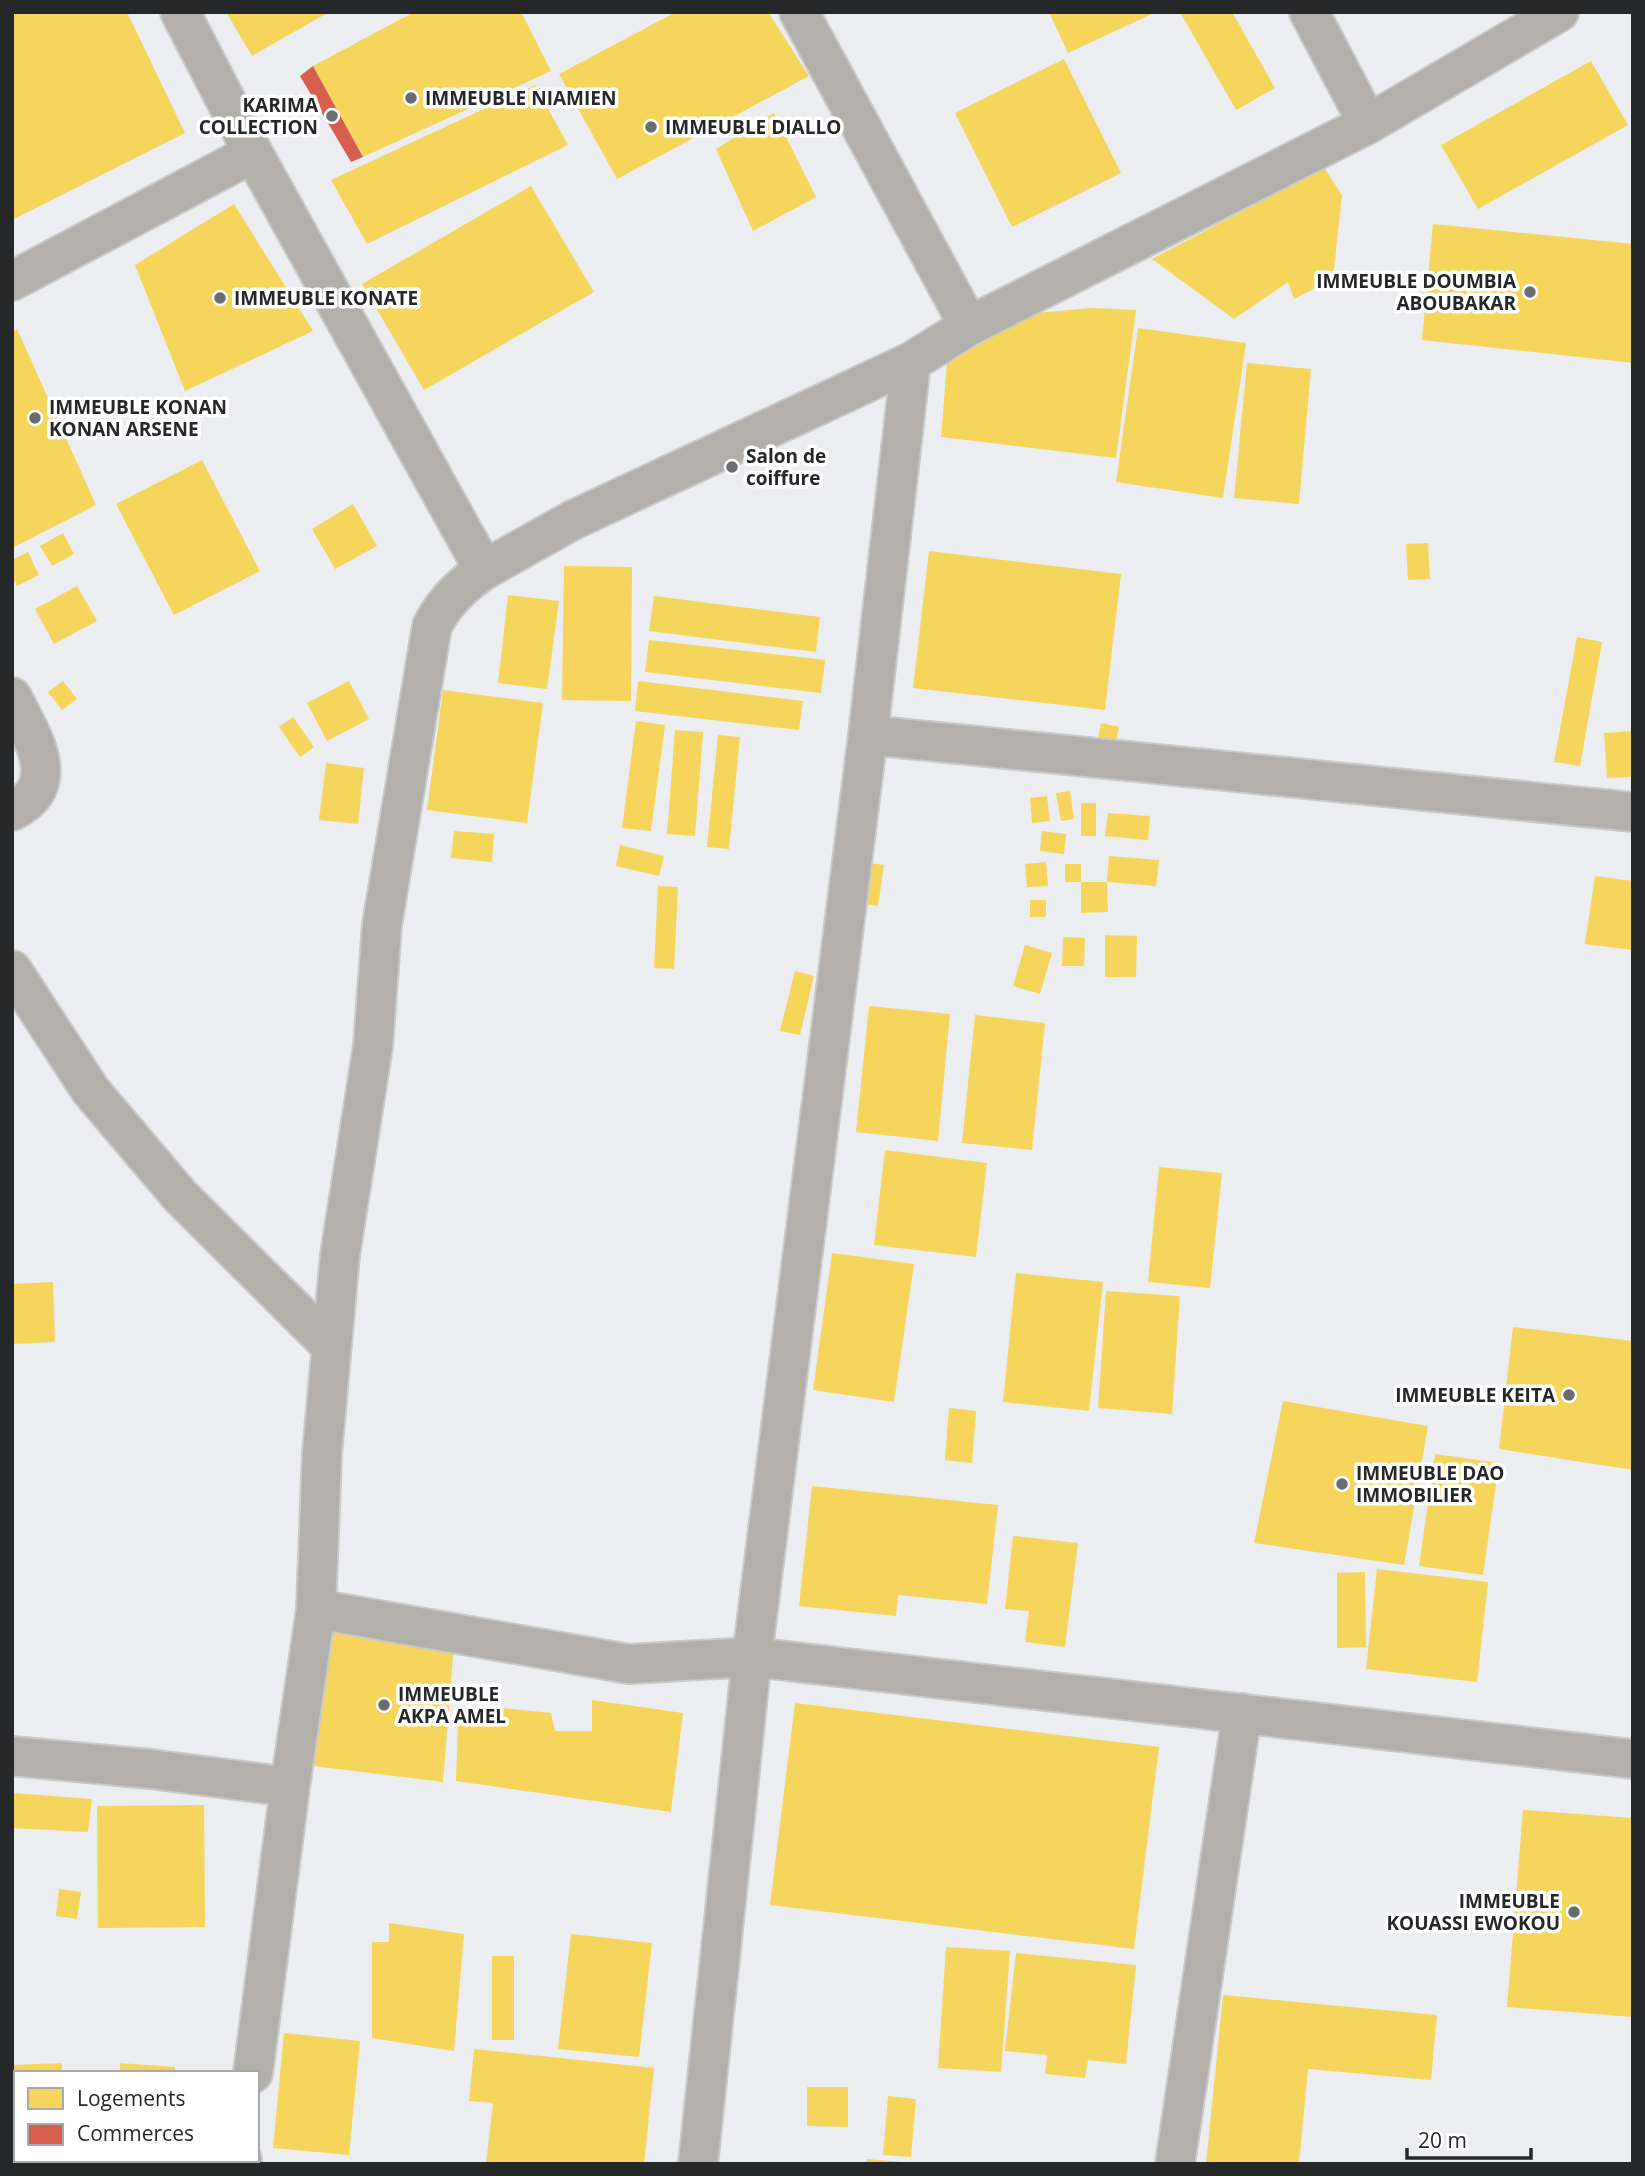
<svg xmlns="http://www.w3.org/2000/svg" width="1645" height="2176" viewBox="0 0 1645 2176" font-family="'Open Sans',sans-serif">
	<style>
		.homes { fill: #f6d55c }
		.shops { fill: #d6604d }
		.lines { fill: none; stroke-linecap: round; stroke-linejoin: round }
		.minor-casing { stroke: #c8c9cb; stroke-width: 42 }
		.minor { stroke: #b3afaa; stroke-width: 38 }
		.poi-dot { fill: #6b6c6f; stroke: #fff; stroke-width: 2.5 }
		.labels { text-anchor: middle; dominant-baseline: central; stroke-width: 7; stroke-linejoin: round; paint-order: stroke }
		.poi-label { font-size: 19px; font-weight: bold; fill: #262729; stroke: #fff; text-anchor: start }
	</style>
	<rect width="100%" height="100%" fill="#ebedf0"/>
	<path class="homes" d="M12 12H127L185 133 12 220Z
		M226 12H329L252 56Z
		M414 12H521L551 71 363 157 313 66Z
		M676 12H768L809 76 617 179 559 74Z
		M1049 12H1156L1068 53Z
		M1180 12H1232L1275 88 1236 110Z
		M1064 59 1121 173 1012 227 955 113Z
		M1591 61 1628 125 1478 209 1441 145Z
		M535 85 568 145 367 244 331 180Z
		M774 113 816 197 753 231 716 149Z
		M1319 160 1342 195 1333 279 1294 299 1288 282 1234 319 1152 259 1290 186 1285 179Z
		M531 186 594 292 424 390 362 284Z
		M234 204 313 331 185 391 135 265Z
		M1433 224 1633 244V363L1422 340Z
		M1092 308 1136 310 1116 458 941 437 947 363 1035 313Z
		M1138 328 1246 343 1223 498 1116 482Z
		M17 329 96 505 12 548V332Z
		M1247 363 1311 369 1299 504 1234 498Z
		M202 460 260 571 174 615 116 504Z
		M353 504 377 546 335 569 312 529Z
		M63 533 74 554 52 566 40 546Z
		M1428 543 1430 579 1408 580 1406 544Z
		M929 551 1121 574 1105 710 913 688Z
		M28 552 39 575 17 586 12 576V560Z
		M564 566 632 567 631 701 562 700Z
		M77 586 97 621 54 644 35 609Z
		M508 595 559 601 547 689 498 683Z
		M654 596 820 617 816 652 649 631Z
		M1577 637 1602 642 1580 766 1554 762Z
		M649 640 825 660 821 693 645 672Z
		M63 681 77 699 62 710 48 692Z
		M349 681 369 719 327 741 307 703Z
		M638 681 803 701 799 730 635 711Z
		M443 690 543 703 527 823 427 810Z
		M293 717 314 747 300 757 279 727Z
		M636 721 665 725 651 831 622 828Z
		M1101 723 1119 727 1115 747 1097 744Z
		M675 730 703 732 695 836 667 834Z
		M1633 731V777L1607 778 1604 733Z
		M718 735 740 737 729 849 707 847Z
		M326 763 364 768 358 824 319 820Z
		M1070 791 1074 819 1061 821 1056 793Z
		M1047 796 1050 821 1032 823 1030 798Z
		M1081 803H1096V836H1081Z
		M1108 813 1150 816 1148 840 1105 836Z
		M454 831 494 834 492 862 451 858Z
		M1042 831 1066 834 1064 854 1040 851Z
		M620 845 664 856 659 876 616 866Z
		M1109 856 1159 860 1156 886 1107 882Z
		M864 862 884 865 878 906 858 903Z
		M1046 862 1048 886 1027 887 1025 864Z
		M1065 864H1081V882H1107L1108 912 1081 913V882H1065Z
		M1595 876 1633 881V950L1585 944Z
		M658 886 678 887 674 969 654 968Z
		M1030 900H1046V917H1030Z
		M1105 935 1137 936 1136 977H1105Z
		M1063 937 1085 938 1084 966H1062Z
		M1025 945 1052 953 1040 994 1013 986Z
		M795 971 814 976 800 1035 780 1031Z
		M869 1006 950 1014 938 1141 856 1132Z
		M975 1015 1045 1023 1032 1150 962 1143Z
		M885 1150 987 1163 976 1257 874 1245Z
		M1159 1167 1222 1173 1210 1288 1148 1282Z
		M832 1253 914 1264 894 1402 813 1390Z
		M1016 1273 1103 1282 1089 1411 1003 1402Z
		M53 1282 55 1342 12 1344V1284Z
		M1106 1291 1180 1296 1172 1414 1098 1408Z
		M1513 1327 1633 1341V1470L1499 1449Z
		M1283 1401 1428 1426 1404 1565 1254 1543Z
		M949 1408 976 1411 972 1463 945 1460Z
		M1435 1454 1499 1463 1483 1575 1419 1566Z
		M812 1486 998 1505 987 1604 898 1595 896 1616 799 1606Z
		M1013 1536 1078 1543 1065 1647 1025 1642 1029 1611 1005 1609Z
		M1377 1569 1488 1582 1477 1682 1366 1669Z
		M1365 1572 1366 1647 1337 1648V1573Z
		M335 1625 454 1644 443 1782 306 1765Z
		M592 1700 683 1713 671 1812 456 1781 458 1724 482 1719 493 1707 551 1713 555 1731H592Z
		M795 1703 1159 1747 1134 1949 770 1905Z
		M12 1793 92 1799 88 1832 12 1828Z
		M204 1805 205 1927 98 1928 97 1806Z
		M1523 1810 1633 1818V2017L1507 2007Z
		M59 1889 81 1892 77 1919 56 1916Z
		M389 1923 464 1934 454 2051 372 2038V1942H389Z
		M571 1934 652 1943 639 2057 558 2049Z
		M946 1947 1010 1951 1001 2072 938 2068Z
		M1016 1953 1136 1965 1126 2064 1088 2060 1085 2078 1045 2074 1047 2055 1005 2051Z
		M492 1956H514V2040H492Z
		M1223 1995 1437 2015 1431 2080 1308 2069 1299 2164H1206Z
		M284 2033 360 2041 349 2155 273 2148Z
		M474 2049 654 2068 644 2164H486L493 2103 469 2101Z
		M62 2063V2073H16V2160H65L66 2164H12V2065Z
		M120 2063 175 2067V2073H120Z
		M807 2087H848V2127L807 2126Z
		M888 2096 916 2099 911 2157 883 2155Z
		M867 2159 902 2162V2164H866Z
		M113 2160H169V2164H113Z"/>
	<path class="shops" d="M313 66 363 157 351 162 300 76Z"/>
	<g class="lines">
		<g class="minor-casing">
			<path id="minor" d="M180 12 253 153 484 570C461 586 445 601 432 626L382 925 373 1046 340 1255 322 1454 316 1609 290 1787 253 2073
				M799 12 969 326
				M1309 12 1368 124
				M12 281 253 153
				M484 570 573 520 911 362 969 326 1368 124 1559 12
				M12 697C31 736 66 784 12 811
				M868 735 1633 812
				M12 970 91 1091 181 1197 331 1346
				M316 1609 629 1664 752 1657 1633 1759
				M12 1756 150 1769 290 1787
				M242 2164V2160
				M698 2164 752 1657 868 735 911 362
				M1175 2164 1242 1713"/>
		</g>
		<use href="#minor" class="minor"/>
	</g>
	<g class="poi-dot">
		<circle cx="411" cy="98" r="7"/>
		<circle cx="332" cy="116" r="7"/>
		<circle cx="651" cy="127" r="7"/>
		<circle cx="1530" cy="292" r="7"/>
		<circle cx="220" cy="298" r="7"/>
		<circle cx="35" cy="418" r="7"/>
		<circle cx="732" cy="467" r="7"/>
		<circle cx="1569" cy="1395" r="7"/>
		<circle cx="1342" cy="1484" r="7"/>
		<circle cx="384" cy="1705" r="7"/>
		<circle cx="1574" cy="1912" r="7"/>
	</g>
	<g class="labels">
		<g class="poi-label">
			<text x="425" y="98">IMMEUBLE NIAMIEN</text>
			<text x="318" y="105" text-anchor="end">KARIMA<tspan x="318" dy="22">COLLECTION</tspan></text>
			<text x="665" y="127">IMMEUBLE DIALLO</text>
			<text x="1516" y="281" text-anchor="end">IMMEUBLE DOUMBIA<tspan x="1516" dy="22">ABOUBAKAR</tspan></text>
			<text x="234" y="298">IMMEUBLE KONATE</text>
			<text x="49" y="407">IMMEUBLE KONAN<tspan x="49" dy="22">KONAN ARSENE</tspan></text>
			<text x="746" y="456">Salon de<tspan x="746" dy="22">coiffure</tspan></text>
			<text x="1555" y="1395" text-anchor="end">IMMEUBLE KEITA</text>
			<text x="1356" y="1473">IMMEUBLE DAO<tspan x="1356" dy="22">IMMOBILIER</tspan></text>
			<text x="398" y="1694">IMMEUBLE<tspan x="398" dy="22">AKPA AMEL</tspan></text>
			<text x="1560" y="1901" text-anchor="end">IMMEUBLE<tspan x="1560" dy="22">KOUASSI EWOKOU</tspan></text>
		</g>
	</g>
	<rect width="1645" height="2176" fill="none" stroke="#262729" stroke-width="28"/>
	<rect x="14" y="2071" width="245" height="91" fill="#ffffff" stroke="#a8a9a9" stroke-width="2"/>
	<rect x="28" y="2088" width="35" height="21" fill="#f6d55c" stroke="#a8a9a9" stroke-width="2"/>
	<text x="77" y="2106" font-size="21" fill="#262729">Logements</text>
	<rect x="28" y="2124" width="35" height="21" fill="#d6604d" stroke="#a8a9a9" stroke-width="2"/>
	<text x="77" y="2141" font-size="21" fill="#262729">Commerces</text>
	<path d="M1407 2148v10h124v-10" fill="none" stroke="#262729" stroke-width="3.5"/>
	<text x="1418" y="2148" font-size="21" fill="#262729" stroke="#ffffff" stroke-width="5" paint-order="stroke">20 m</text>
</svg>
